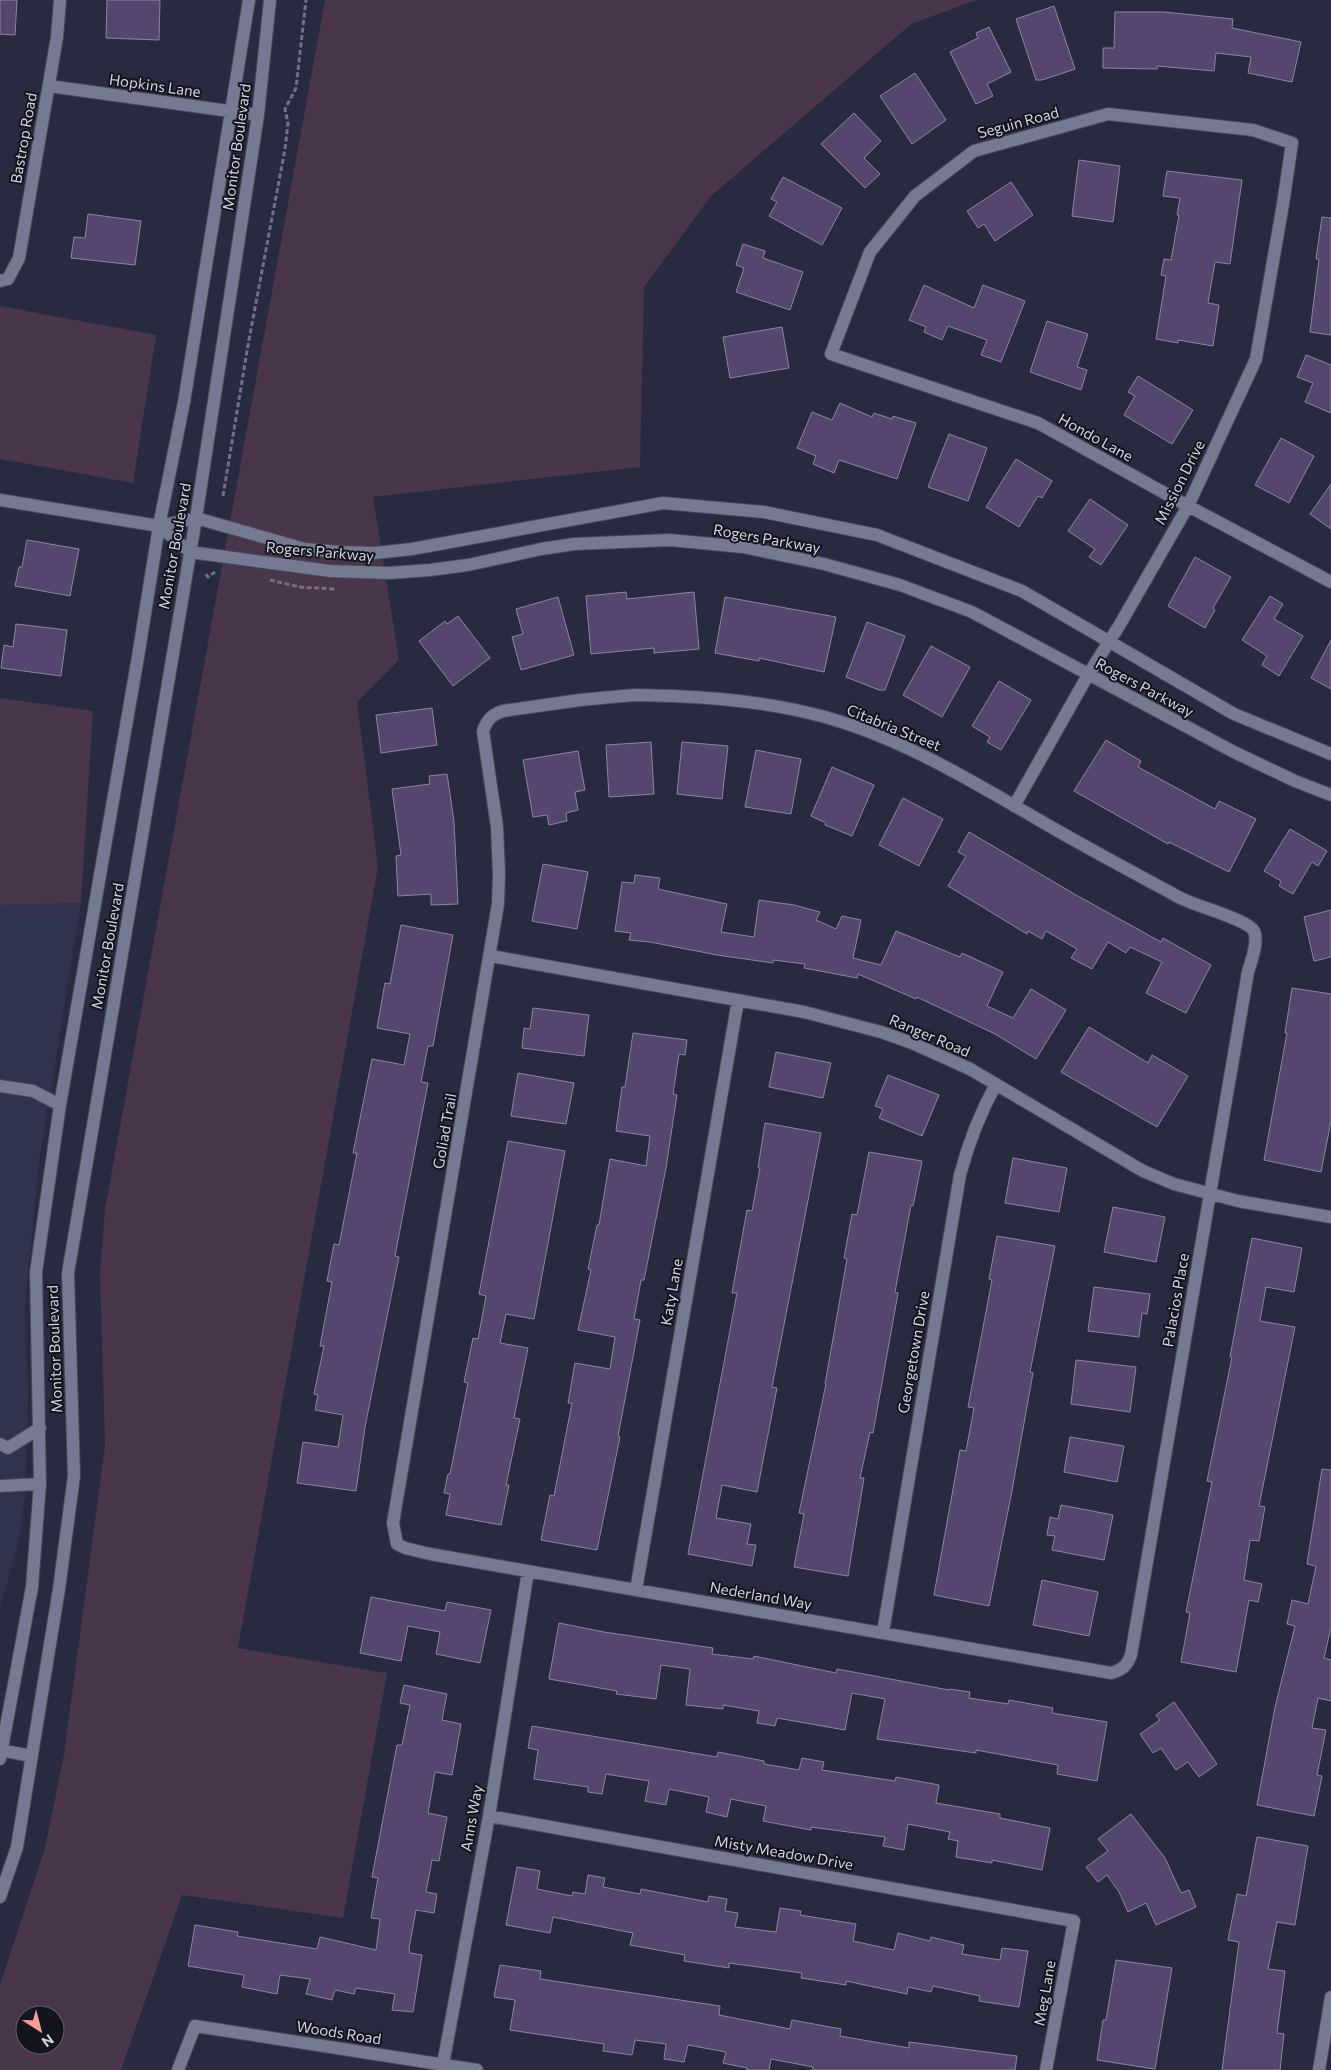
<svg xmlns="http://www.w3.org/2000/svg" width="1331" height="2070" viewBox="0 0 1331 2070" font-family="Commissioner,sans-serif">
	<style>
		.built { fill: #30334e }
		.green { fill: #49364b; fill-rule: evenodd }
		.building { fill: #554670; stroke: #8d859e }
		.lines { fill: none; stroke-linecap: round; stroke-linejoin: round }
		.minor-casing { stroke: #47495a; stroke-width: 14 }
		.path { stroke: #6f7284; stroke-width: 3; stroke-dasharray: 5 2.5; stroke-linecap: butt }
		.minor { stroke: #757992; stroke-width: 12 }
		.labels { text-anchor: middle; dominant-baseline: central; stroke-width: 4; stroke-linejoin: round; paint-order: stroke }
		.street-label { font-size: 15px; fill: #d1d3e1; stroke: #13141e }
	</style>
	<rect width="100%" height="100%" fill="#282b40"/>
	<path class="built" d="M81 903 38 1168 25 1306 28 1401 25 1497 18 1543 0 1608V905Z"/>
	<path class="green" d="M325 0H976L911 24 711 196 644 287 640 467 373 497 399 660 357 702 378 867 238 1648 387 1673 343 1918 182 1895 121 2070H0V1985L45 1848 64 1755 105 1446 100 1274 105 1209ZM25 2015H55V2045H25Z
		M0 306 156 335 133 483 0 459Z
		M0 698 93 711 81 903 0 905Z"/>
	<path class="building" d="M0 0H17L15 35 0 34Z
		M107 0H160L159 40 106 38Z
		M1054 6 1075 69 1042 80H1036L1016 19Z
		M1115 12H1164L1233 19 1232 28 1301 42 1292 82 1248 73 1251 57 1216 53 1214 71 1157 66V69L1103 68V48H1114Z
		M989 27 1011 72 987 84 993 96 976 104 950 52 978 38 976 33Z
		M915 73 946 120 912 144 880 96Z
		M854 113 881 141 864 158 880 174 865 188 821 144Z
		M1079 160 1120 166 1113 222 1072 216Z
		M1167 171 1242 180 1230 264 1215 262 1208 303 1219 305 1213 346 1178 340V343L1156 339 1166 276 1161 275 1164 259 1171 260 1179 215H1177L1180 198 1163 196Z
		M783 177 842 208 822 245 769 216 777 202 771 199Z
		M1011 182 1033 215 995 241 984 224 978 228 967 211Z
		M88 214 141 221 135 265 71 258 74 237 85 238Z
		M1322 217 1331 218V335L1310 332 1319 259H1316Z
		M743 244 765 251 763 258 803 272 790 310 736 292 744 268 736 265Z
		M924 285 974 308 983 285 1025 301 1001 362 981 355 987 340 948 326 942 340 924 332 926 327 909 320Z
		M1047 321 1088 334 1077 367 1087 370 1081 390 1030 372Z
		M782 327 789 368 730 378 723 337Z
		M1306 355 1331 365V413L1305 402 1313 383 1297 377Z
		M1138 376 1193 410 1172 444 1124 415 1135 396 1128 392Z
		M840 403 872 417 874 413 892 419 893 416 916 423 897 479 839 460 834 473 813 464 816 456 797 448 812 412 832 420Z
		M949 434 987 448 968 501 928 487Z
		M1281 438 1314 456 1289 503 1255 485Z
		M1016 459 1052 481 1042 498 1038 496 1019 527 986 507Z
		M1331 484V529L1310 514Z
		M1090 499 1128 525 1101 565 1089 557 1095 549 1068 531Z
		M27 540 79 549 70 596 15 586 19 567H22Z
		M1195 557 1231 577 1213 608 1215 610 1205 628 1168 606Z
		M626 592 627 599 694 592 699 649 654 653V648L591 654 586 596Z
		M1270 596 1283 604 1274 619 1303 636 1279 676 1262 665 1267 656 1242 640Z
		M558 597 574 655 521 670 512 637 523 634 516 609Z
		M725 597 836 617 824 672 759 658V661L715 653Z
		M458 616 490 658 453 686 419 641 445 621 447 624Z
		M867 622 905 636 885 690H879L846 677Z
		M16 624 67 630 61 676 1 668 4 645 13 647Z
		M1331 640V689L1311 678Z
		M931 646 970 667 942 717 903 695Z
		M999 681 1031 700 1001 750 987 742 990 737 972 726Z
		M432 708 437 745 381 753 376 715Z
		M1106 740 1141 761 1138 767 1215 809 1219 801 1256 819 1229 872 1169 842 1168 844 1074 791Z
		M651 742 654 794 609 797 606 745Z
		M682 742 728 746 722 799 677 794Z
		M756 750 801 759 791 814 745 807Z
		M578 751 585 790 575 792 578 810 566 813 567 821 549 825 547 815 533 817 523 760Z
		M832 767 874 785 852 836 825 825 826 823 811 816Z
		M447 774 454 821 458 904 431 905V894L398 896 396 856 401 855 392 789 430 784 429 776Z
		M903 798 943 819 919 866 879 845Z
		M1290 829 1327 851 1318 866 1312 862 1293 894 1279 886 1281 881 1264 871Z
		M969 832 1076 895 1161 942 1163 938 1211 965 1186 1013 1146 993 1162 962 1130 947 1126 953 1108 942 1092 969 1071 958 1077 949 1046 931 1042 939 1028 931 1027 934 948 886 966 856 958 852Z
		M543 864 588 872 577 929 532 921Z
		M635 875 660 878 658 889 727 904 721 932 754 937 759 900 794 905 820 912 816 920 836 929 842 916 861 920 853 958 881 965 896 931 960 957 962 953 1003 972 987 1006 1013 1018 1031 989 1066 1010 1036 1059 995 1034 917 997 916 999 858 974 857 978 804 968 805 964 773 960V963L717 955 650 942 629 940 631 933 615 931 622 882 634 883Z
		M1331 910V957L1314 961 1304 917Z
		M401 925 453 935 433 1046H428L421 1082 428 1083 395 1256 399 1257 365 1427 356 1491 297 1483 303 1442 338 1447 343 1415 315 1410 318 1395 314 1394 324 1346H320L332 1282 327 1281 334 1244 339 1245 357 1153H353L372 1059 404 1065 410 1034 377 1028 385 983 390 984Z
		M1292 988 1331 994V1121L1321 1172 1264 1160 1287 1033H1285Z
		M533 1008 589 1015 584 1056 522 1048 524 1028 530 1029Z
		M1089 1027 1148 1063 1152 1055 1188 1076 1157 1127 1061 1072Z
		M633 1033 687 1040 685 1055 679 1054 673 1094 677 1095 666 1168 644 1280H641L634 1319 640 1320 618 1436 620 1437 597 1550 541 1540 550 1495 554 1496 572 1403H568L575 1363 610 1369 615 1337 578 1330 591 1270 588 1269 597 1225H599L610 1159 646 1166 650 1136 616 1131 622 1087H625Z
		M776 1052 831 1063 823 1098 769 1087Z
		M518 1073 574 1083 566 1124 511 1116Z
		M888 1075 939 1095 922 1136 879 1118 883 1109 875 1106Z
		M765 1123 821 1133 772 1387 777 1388 757 1492 722 1485 716 1518 751 1524 747 1544 756 1545 752 1566 688 1554 737 1293H732L747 1210 752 1211 760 1168H758Z
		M508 1141 565 1151 534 1319 506 1314 500 1343 528 1348 514 1418 520 1419 506 1485H509L501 1525 446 1515 450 1494 444 1493 448 1474H450L468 1383 464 1382 473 1338 478 1339 486 1296 479 1294Z
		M869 1152 922 1161 913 1206 911 1205 895 1292 898 1293 873 1433 870 1432 860 1478H864L848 1576 794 1567 804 1514 799 1513 826 1384H825L847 1259 844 1258 852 1214 857 1215Z
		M1013 1158 1067 1168 1059 1212 1005 1203Z
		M1113 1207 1165 1217 1156 1262 1104 1252Z
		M997 1236 1055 1246 1030 1372 1033 1373 1011 1496 989 1606 934 1595 960 1450 966 1451 974 1408 968 1407 992 1280 989 1279Z
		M1252 1238 1302 1248 1294 1292 1266 1287 1260 1321 1295 1327 1259 1506 1265 1507 1259 1541 1250 1540 1244 1580 1262 1584 1258 1602 1249 1600 1236 1672 1181 1662 1190 1613 1186 1612 1212 1482 1207 1481 1232 1357H1230Z
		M1094 1287 1150 1294 1147 1314 1142 1313 1139 1337 1088 1331Z
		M1076 1360 1136 1367 1130 1412 1071 1404Z
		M1070 1437 1124 1446 1117 1482 1064 1472Z
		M1322 1469 1331 1470V1627L1324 1658 1331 1660V1701L1318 1698 1312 1728 1326 1730 1317 1775 1322 1776 1314 1816 1257 1805 1275 1707 1295 1626 1287 1624 1292 1600 1308 1604 1316 1566 1307 1564Z
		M1061 1505 1113 1515 1104 1560 1052 1550 1055 1536 1047 1535 1050 1517 1058 1519Z
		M1042 1580 1098 1592 1089 1636 1033 1625Z
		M371 1597 445 1611 447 1602 491 1610 480 1663 436 1654 440 1632 408 1626 401 1661 360 1653Z
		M559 1623 604 1632 713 1648 712 1654 753 1659 754 1656 836 1673 837 1669 949 1690V1689L970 1692 969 1698 1008 1704 1009 1700 1053 1708 1052 1713 1107 1722 1097 1781 1057 1774 1058 1765 976 1750V1753L877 1739 885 1699 852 1693 845 1730 777 1718 775 1726 757 1723 759 1711 723 1705V1709L686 1705 690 1669 661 1665 656 1699 616 1694 617 1691 549 1679Z
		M404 1685 447 1694 442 1720 461 1724 452 1775 435 1772 428 1813 447 1817 439 1861 432 1860 426 1892 437 1894 434 1913 416 1910 409 1948 410 1953 422 1955 413 2012 392 2010 395 1994 356 1988 354 1994 335 1990 332 2000 306 1994 310 1979 280 1975 277 1994 242 1987 244 1975 188 1966 195 1925 238 1932 237 1936 317 1949 320 1937 376 1950 380 1919 371 1918 378 1878 372 1877 397 1745H402L410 1705 400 1703Z
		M1174 1702 1217 1764 1199 1777 1188 1762 1176 1770 1161 1748 1153 1753 1140 1734 1160 1720 1156 1715Z
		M532 1726 717 1757 718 1752 764 1761V1764L799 1770 802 1758 824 1762 822 1770 895 1781 896 1777 939 1785 936 1803 1000 1814V1818L1050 1828 1042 1870 992 1860V1863L956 1857 958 1841 948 1839 950 1832 908 1824 904 1850 883 1846 885 1837 811 1827V1830L763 1821 766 1806 731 1799 727 1817 706 1812 709 1797 669 1789 666 1805 645 1801 649 1781 606 1774 602 1794 588 1792V1787L534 1779 538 1750 528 1748Z
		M1131 1814 1165 1858 1181 1893 1189 1890 1196 1907 1156 1925 1146 1903 1128 1912 1119 1892 1107 1875 1098 1882 1086 1867 1108 1851 1098 1839Z
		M1257 1837 1308 1846 1295 1925 1277 1922 1268 1969 1285 1971 1277 2033 1284 2034 1280 2070H1222L1239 1942 1228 1940 1237 1894 1246 1896Z
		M517 1867 540 1871 537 1889 572 1896 573 1892 585 1894 588 1875 605 1878 603 1887 640 1894 641 1889 708 1902 709 1896 727 1899 725 1911 738 1913 735 1927 776 1932 780 1908 801 1911 800 1915 856 1924 853 1941 894 1950 898 1933 930 1941 931 1937 964 1945 962 1954 1000 1960 1002 1948 1028 1951 1019 2007 979 2001 980 1996 933 1986 931 1992 908 1987 907 1994 846 1981V1985L801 1978 802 1973 729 1963V1968L684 1961 685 1955 630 1945 633 1933 553 1917 550 1933 506 1925Z
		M1116 1960 1172 1968 1155 2069 1097 2060 1103 2020H1106Z
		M500 1965 541 1971 540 1979 720 2006 719 2015 790 2029 792 2020 841 2029 840 2036 909 2048V2042L1017 2056 1015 2070H812L813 2067 771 2059 769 2070H747V2068L723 2063 726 2052 688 2045 684 2062 664 2059 666 2044 635 2040 632 2055 603 2051 604 2044 510 2030 515 2000 494 1997Z"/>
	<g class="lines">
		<g class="minor-casing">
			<path id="minor" d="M49 86 258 115
				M0 281 8 279 19 258 57 37 60 0
				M0 500 159 526 196 518 305 549 340 552 375 553 412 549 663 503 764 512 877 535 1022 591 1234 714 1331 754
				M159 526 190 552 330 571 389 573 430 570 468 565 541 549 574 544 670 540 743 547 824 564 900 585 972 612 1234 752 1295 781 1331 795
				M634 695C699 696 762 700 825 717 903 739 970 780 1039 820 1080 844 1121 866 1162 888 1170 892 1177 897 1185 900 1199 907 1248 920 1254 931 1259 942 1251 961 1248 972L1131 1655C1127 1666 1122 1670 1111 1673L430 1554 405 1548 397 1544 393 1523 396 1505 498 904 499 874 497 827 483 731C487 720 491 715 503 711L580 700Z
				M1014 806 1088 675 1119 626 1188 506 1256 359 1283 204 1292 143 1253 130 1108 114 974 151 915 196 870 252 831 354 1038 423 1188 506 1331 582
				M491 956 804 1012 881 1032 912 1043 970 1069 1143 1171 1174 1184 1238 1201 1331 1217
				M0 1086 33 1091 60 1105
				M0 1444 8 1448 40 1428
				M0 1486 40 1484
				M636 1590 738 1000
				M883 1632 960 1175C969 1141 979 1115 996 1084
				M0 1750 31 1756
				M0 1759 32 1587 40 1484 36 1272 60 1105 138 657 159 526 184 402 249 0
				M489 1816 1074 1921 1046 2070
				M0 1897 17 1847 59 1589 74 1476 68 1273 196 518 258 115 270 0
				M178 2070 195 2026 477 2070
				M442 2070 489 1816 528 1571
				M1319 2070 1331 1997"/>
		</g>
		<path class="path" d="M223 496 248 345 285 149 288 123 285 109 296 88 306 0
			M206 574 208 577 215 572
			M270 580 300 587 335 589"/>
		<use href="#minor" class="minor"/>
	</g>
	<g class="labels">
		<g class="street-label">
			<text transform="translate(155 85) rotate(8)">Hopkins Lane</text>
			<text transform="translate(1018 122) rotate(-15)">Seguin Road</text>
			<text transform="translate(23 138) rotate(-80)">Bastrop Road</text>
			<text transform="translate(236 147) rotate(-82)">Monitor Boulevard</text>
			<text transform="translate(1096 437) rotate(29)">Hondo Lane</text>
			<text transform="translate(1179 482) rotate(-63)">Mission Drive</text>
			<text transform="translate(767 538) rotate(10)">Rogers Parkway</text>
			<text transform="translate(174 546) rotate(-80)">Monitor Boulevard</text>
			<text transform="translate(320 551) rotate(5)">Rogers Parkway</text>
			<text transform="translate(1145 687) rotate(28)">Rogers Parkway</text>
			<text transform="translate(894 727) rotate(22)">Citabria Street</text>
			<text transform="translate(107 946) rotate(-80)">Monitor Boulevard</text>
			<text transform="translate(930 1035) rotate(23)">Ranger Road</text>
			<text transform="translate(444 1131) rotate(-80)">Goliad Trail</text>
			<text transform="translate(671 1292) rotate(-80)">Katy Lane</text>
			<text transform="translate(1175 1300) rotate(-80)">Palacios Place</text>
			<text transform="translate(54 1349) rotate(-92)">Monitor Boulevard</text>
			<text transform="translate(913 1352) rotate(-80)">Georgetown Drive</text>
			<text transform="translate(761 1595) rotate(10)">Nederland Way</text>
			<text transform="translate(471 1818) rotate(-80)">Anns Way</text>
			<text transform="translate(784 1852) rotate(10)">Misty Meadow Drive</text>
			<text transform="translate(1044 1993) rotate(-80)">Meg Lane</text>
			<text transform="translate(339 2032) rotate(9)">Woods Road</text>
		</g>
	</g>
	<g transform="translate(40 2030) rotate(144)"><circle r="24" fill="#13141e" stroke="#5f606c"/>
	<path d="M0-4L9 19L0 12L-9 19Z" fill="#f59d8f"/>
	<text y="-8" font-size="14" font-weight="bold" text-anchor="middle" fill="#d1d3e1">N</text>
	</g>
</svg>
